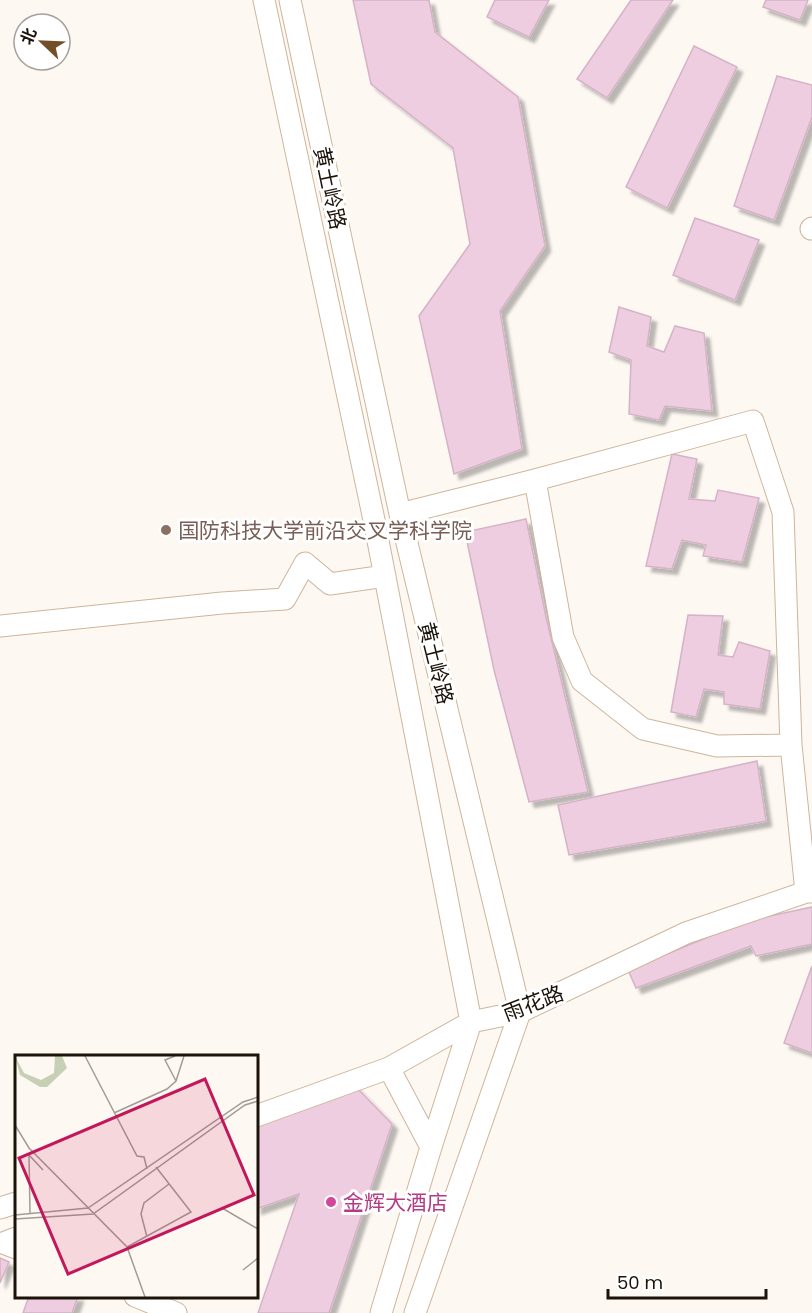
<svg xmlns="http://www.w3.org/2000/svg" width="812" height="1313" viewBox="0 0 812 1313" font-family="Poppins,'Noto Sans SC',sans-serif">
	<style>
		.building { fill: #efcde0; stroke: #d5b3c6; stroke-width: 1.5; filter: url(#shadow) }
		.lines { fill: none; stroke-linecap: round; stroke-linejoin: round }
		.minor-casing { stroke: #ceb59b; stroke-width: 23 }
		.minor { stroke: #fff; stroke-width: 21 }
		.education-dot { fill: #8d6e63; stroke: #fff; stroke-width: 2 }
		.hotel-dot { fill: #d1479c; stroke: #fff; stroke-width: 2 }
		.labels { text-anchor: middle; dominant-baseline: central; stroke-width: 6; stroke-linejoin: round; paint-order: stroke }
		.street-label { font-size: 21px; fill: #1b1309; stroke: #fff }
		.education-label { font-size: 21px; fill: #785e54; stroke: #fff; text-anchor: start }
		.hotel-label { font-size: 21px; fill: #b23c85; stroke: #fff; text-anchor: start }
		.inset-road { fill: none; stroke: #a39c95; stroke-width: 1.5 }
		.view { fill: #c2185b; fill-opacity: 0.15; stroke: #c2185b; stroke-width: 3 }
		.inset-edge { fill: none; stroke: #1b1309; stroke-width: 3 }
	</style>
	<defs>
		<filter id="shadow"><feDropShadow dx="5.5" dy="5.5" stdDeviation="1.5" flood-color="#0004"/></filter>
	</defs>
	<rect width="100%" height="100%" fill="#fef8f3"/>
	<path class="building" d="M353 0H429L435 32 518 97 545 246 500 311 522 449 454 474 419 316 470 244 453 148 371 84Z
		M495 0H549L529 37 487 17Z
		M631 0H673L607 98 577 79Z
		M766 0H808L800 20 763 7Z
		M694 46 737 67 667 208 626 187Z
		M777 76 812 85V117L774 220 734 206Z
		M695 218 759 240 735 300 673 275Z
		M619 307 651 317 647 346 664 352 675 326 704 333 712 411 665 406 659 420 629 414 631 360 609 352Z
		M672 454 697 459 689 499 715 501 718 490 759 498 742 562 703 556 706 545 682 540 672 569 646 566Z
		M526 519 546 617 588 792 529 802 494 670 465 532Z
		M688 615 723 616 718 655 733 657 739 642 770 651 760 709 724 704V692L704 689 696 717 671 712Z
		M757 761 766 821 569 855 558 805Z
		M812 907V944L756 956 751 946 636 988 628 970 747 921Z
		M812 966V1053L784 1043Z
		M354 1085 392 1124 329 1313H258L299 1194 256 1209V1122Z
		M0 1258 9 1262 0 1283Z
		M29 1296H78L72 1313H23Z"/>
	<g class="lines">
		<g class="minor-casing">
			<path id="minor" d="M264 0 374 520 471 1022 431 1147 381 1313
				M290 0 400 514 520 1012 415 1313
				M811 229 812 228
				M535 480 563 637 582 681 643 729 717 746 791 745
				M400 514 535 480 753 421 783 512 791 745 806 892
				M0 626 222 603 285 599 305 563 330 584 385 576
				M389 1068 431 1147
				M256 1116 389 1068 471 1022 520 1012 686 933 806 892H812
				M0 1208 16 1203
				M16 1238 3 1243 16 1248
				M135 1296 176 1313"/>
		</g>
		<use href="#minor" class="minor"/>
	</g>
	<circle class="education-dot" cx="166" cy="530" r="6"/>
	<circle class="hotel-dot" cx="331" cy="1202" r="6"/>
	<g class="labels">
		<g class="street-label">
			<text transform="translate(330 188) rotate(78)">黄土岭路</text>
			<text transform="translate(436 663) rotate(76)">黄土岭路</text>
			<text transform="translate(533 1003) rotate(-21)">雨花路</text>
		</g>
		<g class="education-label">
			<text x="178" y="530">国防科技大学前沿交叉学科学院</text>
		</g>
		<g class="hotel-label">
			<text x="343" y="1202">金辉大酒店</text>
		</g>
	</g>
	<g transform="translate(15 1055)">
		<rect width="243" height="243" fill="#fef8f3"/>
		<path d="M0 1 9 18 26 25 39 18 40 1H47L52 13 32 32H25L5 20Z" fill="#c7cfb4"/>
		<path class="inset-road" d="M70 1 122 101 129 102 132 114M160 1 150 5 161 26M99 58 152 34 161 26 169 1M0 70 14 93 112 192 130 242M207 153 243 174M15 159 14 100 28 115M0 160 73 153 228 47 243 42M0 164 78 159 230 50 243 46M132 182 126 159 129 148 154 129M112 192 176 157 141 112M228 215 243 203"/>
		<path class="view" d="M190 24 239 140 53 219 4 103Z"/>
		<rect width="243" height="243" class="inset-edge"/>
	</g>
	<g transform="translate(42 42) rotate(293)"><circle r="28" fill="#ffffff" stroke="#a4a19d" stroke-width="1.5"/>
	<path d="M0-4.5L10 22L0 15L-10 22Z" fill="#734e29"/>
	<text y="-9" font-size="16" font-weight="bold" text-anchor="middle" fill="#1b1309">北</text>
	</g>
	<path d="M608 1289v9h158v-9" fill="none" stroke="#1b1309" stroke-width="3"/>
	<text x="617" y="1289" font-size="18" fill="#1b1309" stroke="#ffffff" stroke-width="4.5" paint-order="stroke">50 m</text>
</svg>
